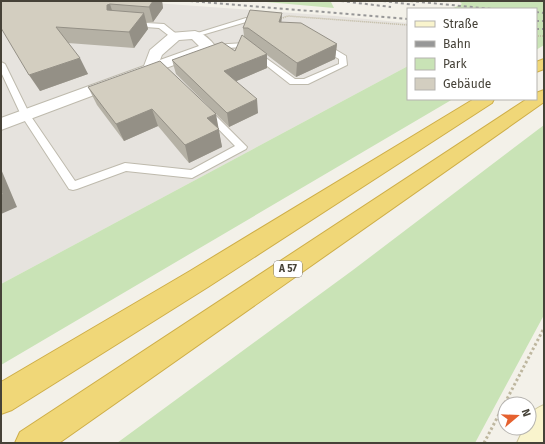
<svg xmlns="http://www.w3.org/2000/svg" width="545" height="444" viewBox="0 0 545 444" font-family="'Fira Sans',sans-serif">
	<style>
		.industrial { fill: #e6e3de }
		.green { fill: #c9e3b6 }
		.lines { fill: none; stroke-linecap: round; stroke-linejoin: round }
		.lane-casing { stroke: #bebaad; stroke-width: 2 }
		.street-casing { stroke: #bebaad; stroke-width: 2 }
		.secondary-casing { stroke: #cec79d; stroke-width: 2 }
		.highway-casing { stroke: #ceae48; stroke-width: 2 }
		.path-far1 { stroke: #beb79f; stroke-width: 1.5; stroke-dasharray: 1 1; stroke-linecap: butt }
		.path { stroke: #beb79f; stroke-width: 3; stroke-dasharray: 2.5 2.5; stroke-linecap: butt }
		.lane { fill: #fff; fill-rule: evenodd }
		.street { fill: #fff; fill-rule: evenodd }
		.secondary { fill: #f9f4cd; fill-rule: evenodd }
		.highway { fill: #f0d778; fill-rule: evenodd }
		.rail { stroke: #979797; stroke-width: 2; stroke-dasharray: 3 3; stroke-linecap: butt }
		.wall { fill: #b5b1a5 }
		.shaded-wall { fill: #949086 }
		.building { fill: #d3cec0; stroke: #949086 }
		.labels { text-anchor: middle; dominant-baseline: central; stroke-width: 4; stroke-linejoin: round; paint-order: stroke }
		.shield { fill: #fff; stroke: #7e7b74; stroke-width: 1 }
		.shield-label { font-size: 10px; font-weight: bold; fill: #464238 }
	</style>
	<rect width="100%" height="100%" fill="#f3f1e9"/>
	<path class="industrial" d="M1 1H127L335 16 408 23V66L1 284Z"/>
	<path class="green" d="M255 1H322L331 2 334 8Z
		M459 1H544V45L536 50V9H451L462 4Z
		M408 66V99H453L1 365V284Z
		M544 125V315L475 443H117L353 270Z"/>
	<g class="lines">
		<g class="lane-casing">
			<path id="lane" d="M246 18 261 19 265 21 261 23 246 22 195 37 191 35Z
				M129 22 164 24 179 36 175 38H172L159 28 132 26 128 24Z
				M245 43 295 79H304L339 64V59L320 48V44H326L346 56 347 65 308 84H290L243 47 212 49 208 47 212 45Z
				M1 62 5 64 30 115 75 181 125 163 191 170 235 146 203 113 201 111 203 109H209L247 147 246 149 192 178 126 171 77 189 73 190 69 189 21 115 1 72Z"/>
		</g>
		<g class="street-casing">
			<path id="street" d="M195 31C203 33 211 40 216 47L214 50 1 130V118L144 66 150 50 170 33ZM192 39 199 46 160 60 162 55 179 40Z"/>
		</g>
		<g class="secondary-casing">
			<path id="secondary" d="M544 405V443H517L524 428H529C529 413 531 411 544 405Z"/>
		</g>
		<g class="highway-casing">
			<path id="highway" d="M544 59V69L536 72V62Z
				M544 90V102L59 443H15L20 432 527 99H536V93Z
				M474 99H494L492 103 208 287 12 410 1 414V382L190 271Z"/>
		</g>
		<path class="path-far1" d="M279 19 288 16 408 25
			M536 36H544"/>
		<path class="path" d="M484 443 544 328"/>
		<use href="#lane" class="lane"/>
		<use href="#street" class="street"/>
		<use href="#secondary" class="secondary"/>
		<use href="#highway" class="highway"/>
		<path class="rail" d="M190 1 408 19
			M341 1 391 7
			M383 1 415 5
			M410 1 492 9
			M536 12 544 13
			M536 21H544
			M536 29H544"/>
	</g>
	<path class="wall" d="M1 1H162L163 8 153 22H146L148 29 134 48 68 43 88 74 40 91Z
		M282 13 281 22 337 44 335 59 296 77 267 55V68L236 81 258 113 229 127 176 74 172 60 235 51 244 36 243 28Z
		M88 87 218 128 222 147 189 163 158 126 124 141 97 105Z"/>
	<path class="shaded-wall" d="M153 1H162L163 8 153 22 149 7Z
		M110 4 115 20 107 10V5Z
		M144 13 148 29 134 48 129 32Z
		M282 13 281 27 279 22Z
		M337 44 335 59 296 77 297 63Z
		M267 54V68L225 86 224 71Z
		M80 58 88 74 40 91 29 75Z
		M257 99 258 113 229 127 227 113Z
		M152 109 158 126 124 141 116 124Z
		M216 114 222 147 189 163 185 145 207 118Z
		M1 169 17 207 1 214Z"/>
	<path class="building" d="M1 1H153L149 7 110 4 107 5V10L144 13 129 32 56 27 80 58 29 75 1 28Z
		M250 10 282 13 279 22 301 23 337 44 297 63 248 28H243Z
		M242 35 267 54 224 71 257 99 227 113 172 60 222 42 235 51Z
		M160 61 216 114 207 118 219 129 185 145 152 109 116 124 88 87Z
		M1 188 3 194 1 195Z"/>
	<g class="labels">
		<rect class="shield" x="274" y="261" width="28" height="16" rx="3"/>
		<g class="shield-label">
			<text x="288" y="269">A 57</text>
		</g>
	</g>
	<rect width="545" height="444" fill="none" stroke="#464238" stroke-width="4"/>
	<rect x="407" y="8" width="130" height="92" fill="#ffffff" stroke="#b5b3af"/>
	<rect x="415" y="21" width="20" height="6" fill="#f9f4cd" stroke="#b5b3af"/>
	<text x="443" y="28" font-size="12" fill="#464238">Straße</text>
	<rect x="415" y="41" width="20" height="6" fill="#979797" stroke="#b5b3af"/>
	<text x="443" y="48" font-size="12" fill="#464238">Bahn</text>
	<rect x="415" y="58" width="20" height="12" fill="#c9e3b6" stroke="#b5b3af"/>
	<text x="443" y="68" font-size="12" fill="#464238">Park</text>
	<rect x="415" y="78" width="20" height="12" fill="#d3cec0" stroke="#b5b3af"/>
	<text x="443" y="88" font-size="12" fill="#464238">Gebäude</text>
	<g transform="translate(517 416) rotate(71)"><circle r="19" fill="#ffffff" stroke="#b5b3af"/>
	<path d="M0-3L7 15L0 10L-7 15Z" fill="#e5612f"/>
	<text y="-6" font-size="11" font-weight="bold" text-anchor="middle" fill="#464238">N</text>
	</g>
</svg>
